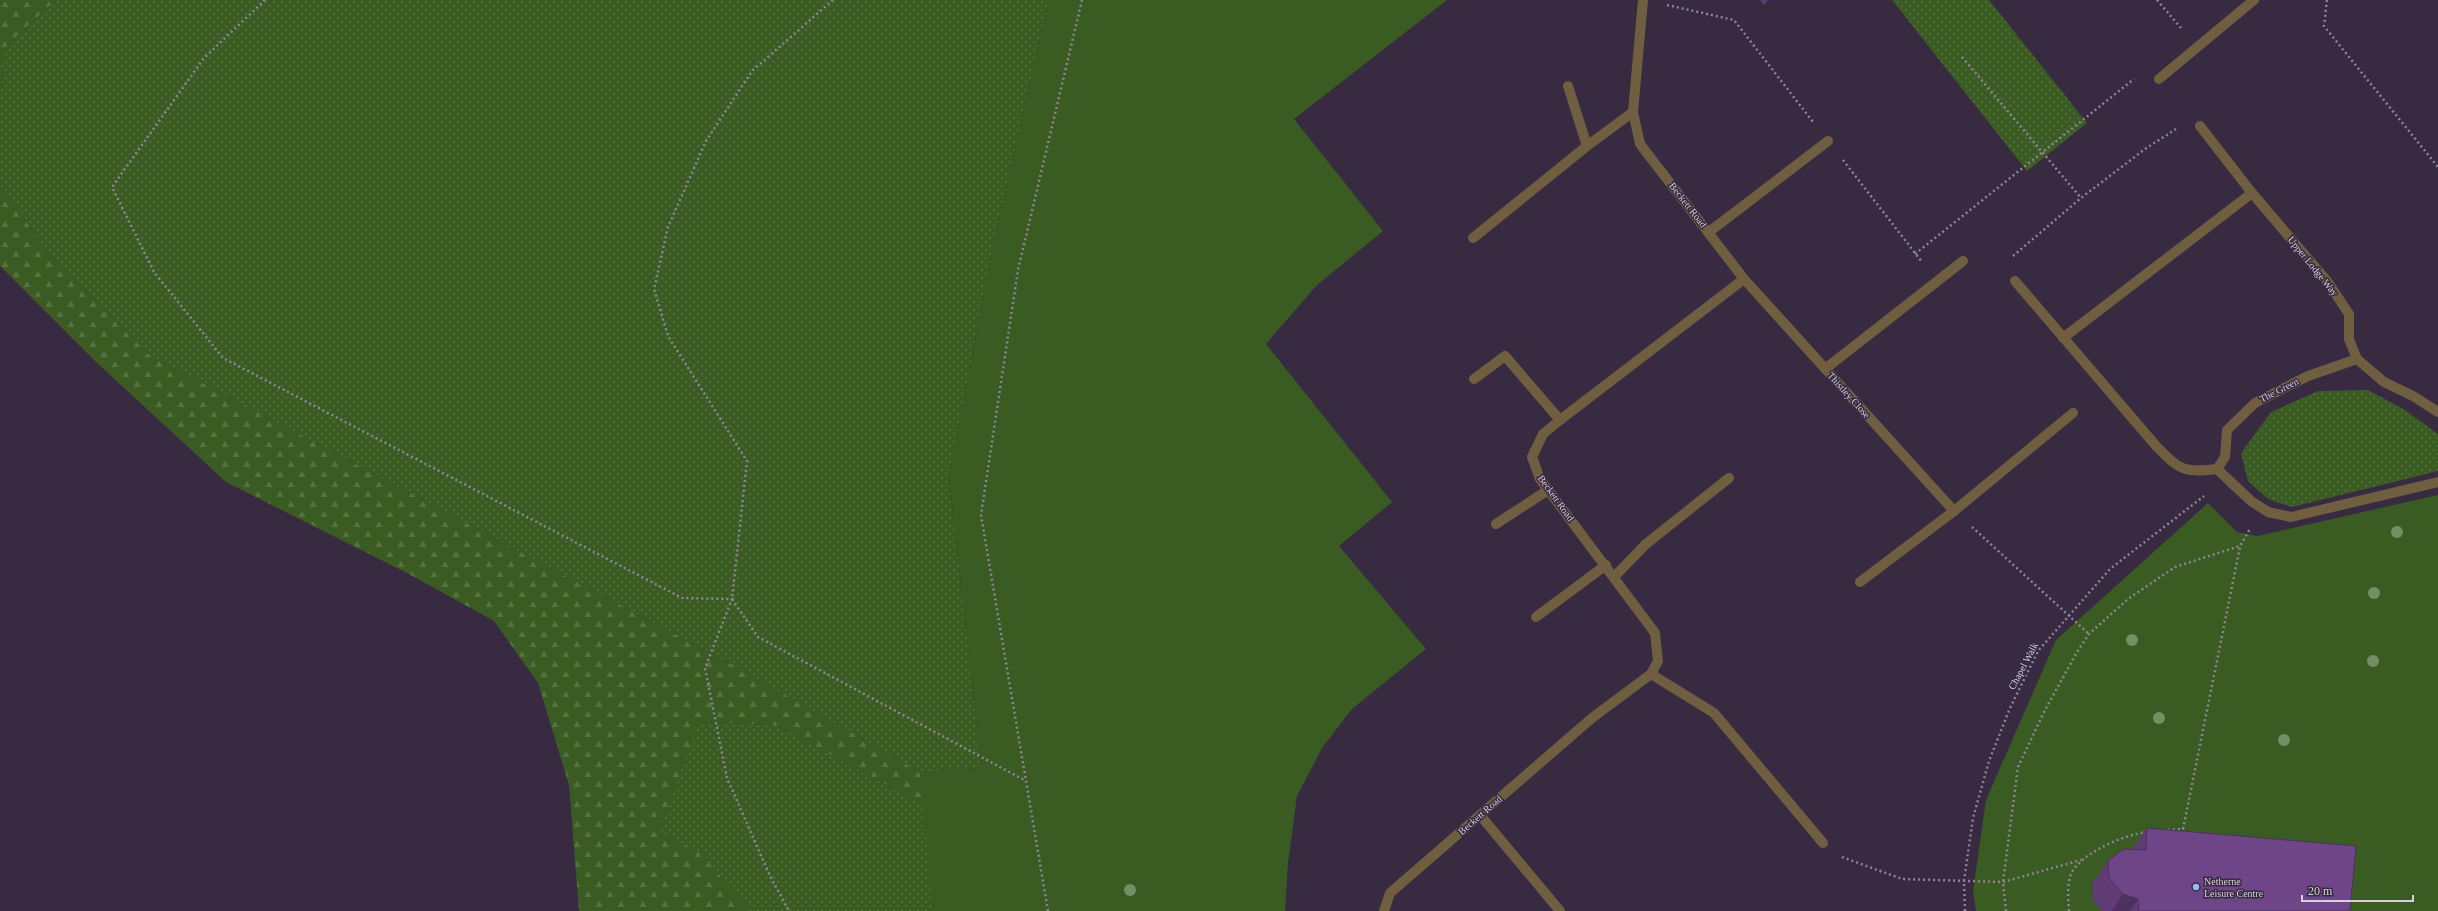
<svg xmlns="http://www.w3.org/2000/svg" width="2438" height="911" viewBox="0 0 2438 911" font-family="Georgia,serif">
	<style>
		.grass { fill: url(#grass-dots) }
		.forest { fill: url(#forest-firs) }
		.park { fill: #3a5c23 }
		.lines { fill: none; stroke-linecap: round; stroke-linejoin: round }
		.path { stroke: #8e8496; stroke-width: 2.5; stroke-dasharray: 2 3; stroke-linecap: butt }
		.service { stroke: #6f5e40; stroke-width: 10 }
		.minor { stroke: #6f5e40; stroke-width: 10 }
		.tree { fill: #748f64 }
		.wall { fill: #5f3c74 }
		.shaded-wall { fill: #4d315e }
		.building { fill: #6e4687; stroke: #4d315e }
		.poi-dot { fill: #98b6fd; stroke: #372a41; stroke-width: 1.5 }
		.labels { text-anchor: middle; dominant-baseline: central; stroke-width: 3; stroke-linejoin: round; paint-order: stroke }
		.street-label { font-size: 10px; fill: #d8d0de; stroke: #372a41 }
		.poi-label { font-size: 10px; fill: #d8d0de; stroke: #372a41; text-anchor: start }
	</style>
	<defs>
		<pattern id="grass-dots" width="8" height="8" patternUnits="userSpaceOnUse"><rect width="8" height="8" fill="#3a5c23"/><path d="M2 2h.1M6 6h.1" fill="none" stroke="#567242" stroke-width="1.8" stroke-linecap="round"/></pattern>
		<pattern id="forest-firs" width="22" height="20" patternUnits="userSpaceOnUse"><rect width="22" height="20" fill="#3a5c23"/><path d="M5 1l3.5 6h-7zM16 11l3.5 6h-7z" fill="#567242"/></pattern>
	</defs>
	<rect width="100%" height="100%" fill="#372a41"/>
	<path class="grass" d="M56 0H1049L993 246 949 478 982 768 920 772 728 662 148 354 46 250 0 184V94L6 46Z
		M1892 0H1989L2087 123 2027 171Z
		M2368 390 2405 410 2438 434V471L2292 507 2268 499 2248 481 2241 453 2271 412 2318 391Z
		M698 722 775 725 924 805 933 911H750L701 853 659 832Z"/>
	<path class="forest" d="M0 0H56L6 46 0 94Z
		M0 184 46 250 148 354 728 662 920 772 924 805 775 725 698 722 660 832 701 853 750 911H579L569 785 538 683 494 621 407 573 226 482 96 362 0 266Z"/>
	<path class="park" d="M1049 0H1447L1294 119 1383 231 1317 285 1266 344 1392 502 1339 546 1426 649 1352 709 1322 748 1297 796 1288 863 1285 911H933L920 772 982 768 949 478 993 246Z
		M2438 495V911H1976L1973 891 1986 800 2056 640 2208 503 2237 532 2257 536Z"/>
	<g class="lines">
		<path class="path" d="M265 0 204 58 112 187 154 272 223 358 682 598 732 599 705 668 727 778 770 876 789 911
			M833 0 752 71 706 141 668 227 654 289 668 336 747 461 732 599 758 637 1026 781
			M2157 0 2181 28
			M2327 0 2324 26 2438 167
			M1667 5 1734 20 1813 122
			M1962 57 2081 198
			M1843 160 1922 262
			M1915 254 2134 79
			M2013 256 2081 198 2145 149 2176 129
			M1972 527 2089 634
			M2168 830 2183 829 2240 547
			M1842 857 1902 879 2003 882 2081 860
			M1048 911 981 515 1018 270 1082 0
			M1965 911 1964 881 1973 818 1989 761 2010 708 2038 651 2110 569 2204 496
			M2006 911 2003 882 2018 767 2045 710 2077 652 2089 634 2128 599 2175 567 2240 546 2250 529
			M2069 911C2068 899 2067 885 2071 874 2080 853 2126 834 2147 832"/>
		<path class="service" d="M2159 79 2254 0
			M1568 86 1587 146
			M1709 232 1828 141
			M1473 238 1587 146 1633 112
			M2015 281 2157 447C2180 470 2183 473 2217 469
			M2063 338 2252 193
			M1825 369 1963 261
			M1474 379 1505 356 1560 420
			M2217 469 2251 501 2268 512 2291 517 2438 482
			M2217 469 2225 457 2227 430 2255 403 2308 376 2357 359
			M1496 524 1548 490
			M1615 576 1646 544 1729 478
			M1860 582 1954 511 2073 413
			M1536 617 1606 565
			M1651 674 1714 713 1823 843
			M1480 815 1560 911"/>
		<path class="minor" d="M1643 0 1633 112 1640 144 1744 279 1954 511
			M2200 126 2252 193 2327 281 2349 314V339L2357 359 2384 382 2413 396 2438 412
			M1384 911 1390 893 1592 718 1651 674 1658 661 1655 633 1540 479 1532 457 1543 434 1560 420 1744 279"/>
	</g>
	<g class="tree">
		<circle cx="2397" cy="532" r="6"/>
		<circle cx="2374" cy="593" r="6"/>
		<circle cx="2132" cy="640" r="6"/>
		<circle cx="2373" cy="661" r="6"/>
		<circle cx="2159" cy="718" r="6"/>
		<circle cx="2284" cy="740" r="6"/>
		<circle cx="1130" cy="890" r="6"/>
	</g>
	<path class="wall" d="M1760 0H1769L1764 5Z
		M2147 828 2350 911H2102L2093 901 2092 884 2108 861 2132 849Z"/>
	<path class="shaded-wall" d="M1767 0H1769L1764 5Z
		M2123 894 2138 899 2130 911H2112Z"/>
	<path class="building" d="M2147 828 2356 846 2350 911H2139L2138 899 2123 894 2109 878 2108 861 2123 849 2146 850Z"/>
	<circle class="poi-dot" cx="2196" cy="887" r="4"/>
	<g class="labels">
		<g class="street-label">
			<text transform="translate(1688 205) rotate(52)">Beckett Road</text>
			<text transform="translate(2313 266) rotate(51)">Upper Lodge Way</text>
			<text transform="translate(2279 390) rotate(-27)">The Green</text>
			<text transform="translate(1849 395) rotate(48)">Thistley Close</text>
			<text transform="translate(1556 498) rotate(54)">Beckett Road</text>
			<text transform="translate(2023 666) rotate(-62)">Chapel Walk</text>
			<text transform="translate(1480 815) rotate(-41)">Beckett Road</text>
		</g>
		<g class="poi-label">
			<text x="2204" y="881">Netherne<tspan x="2204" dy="12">Leisure Centre</tspan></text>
		</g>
	</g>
	<path d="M2302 895v6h111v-6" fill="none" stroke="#d8d0de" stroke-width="2"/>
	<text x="2308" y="895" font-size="12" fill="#d8d0de" stroke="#372a41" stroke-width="3" paint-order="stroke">20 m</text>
</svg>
